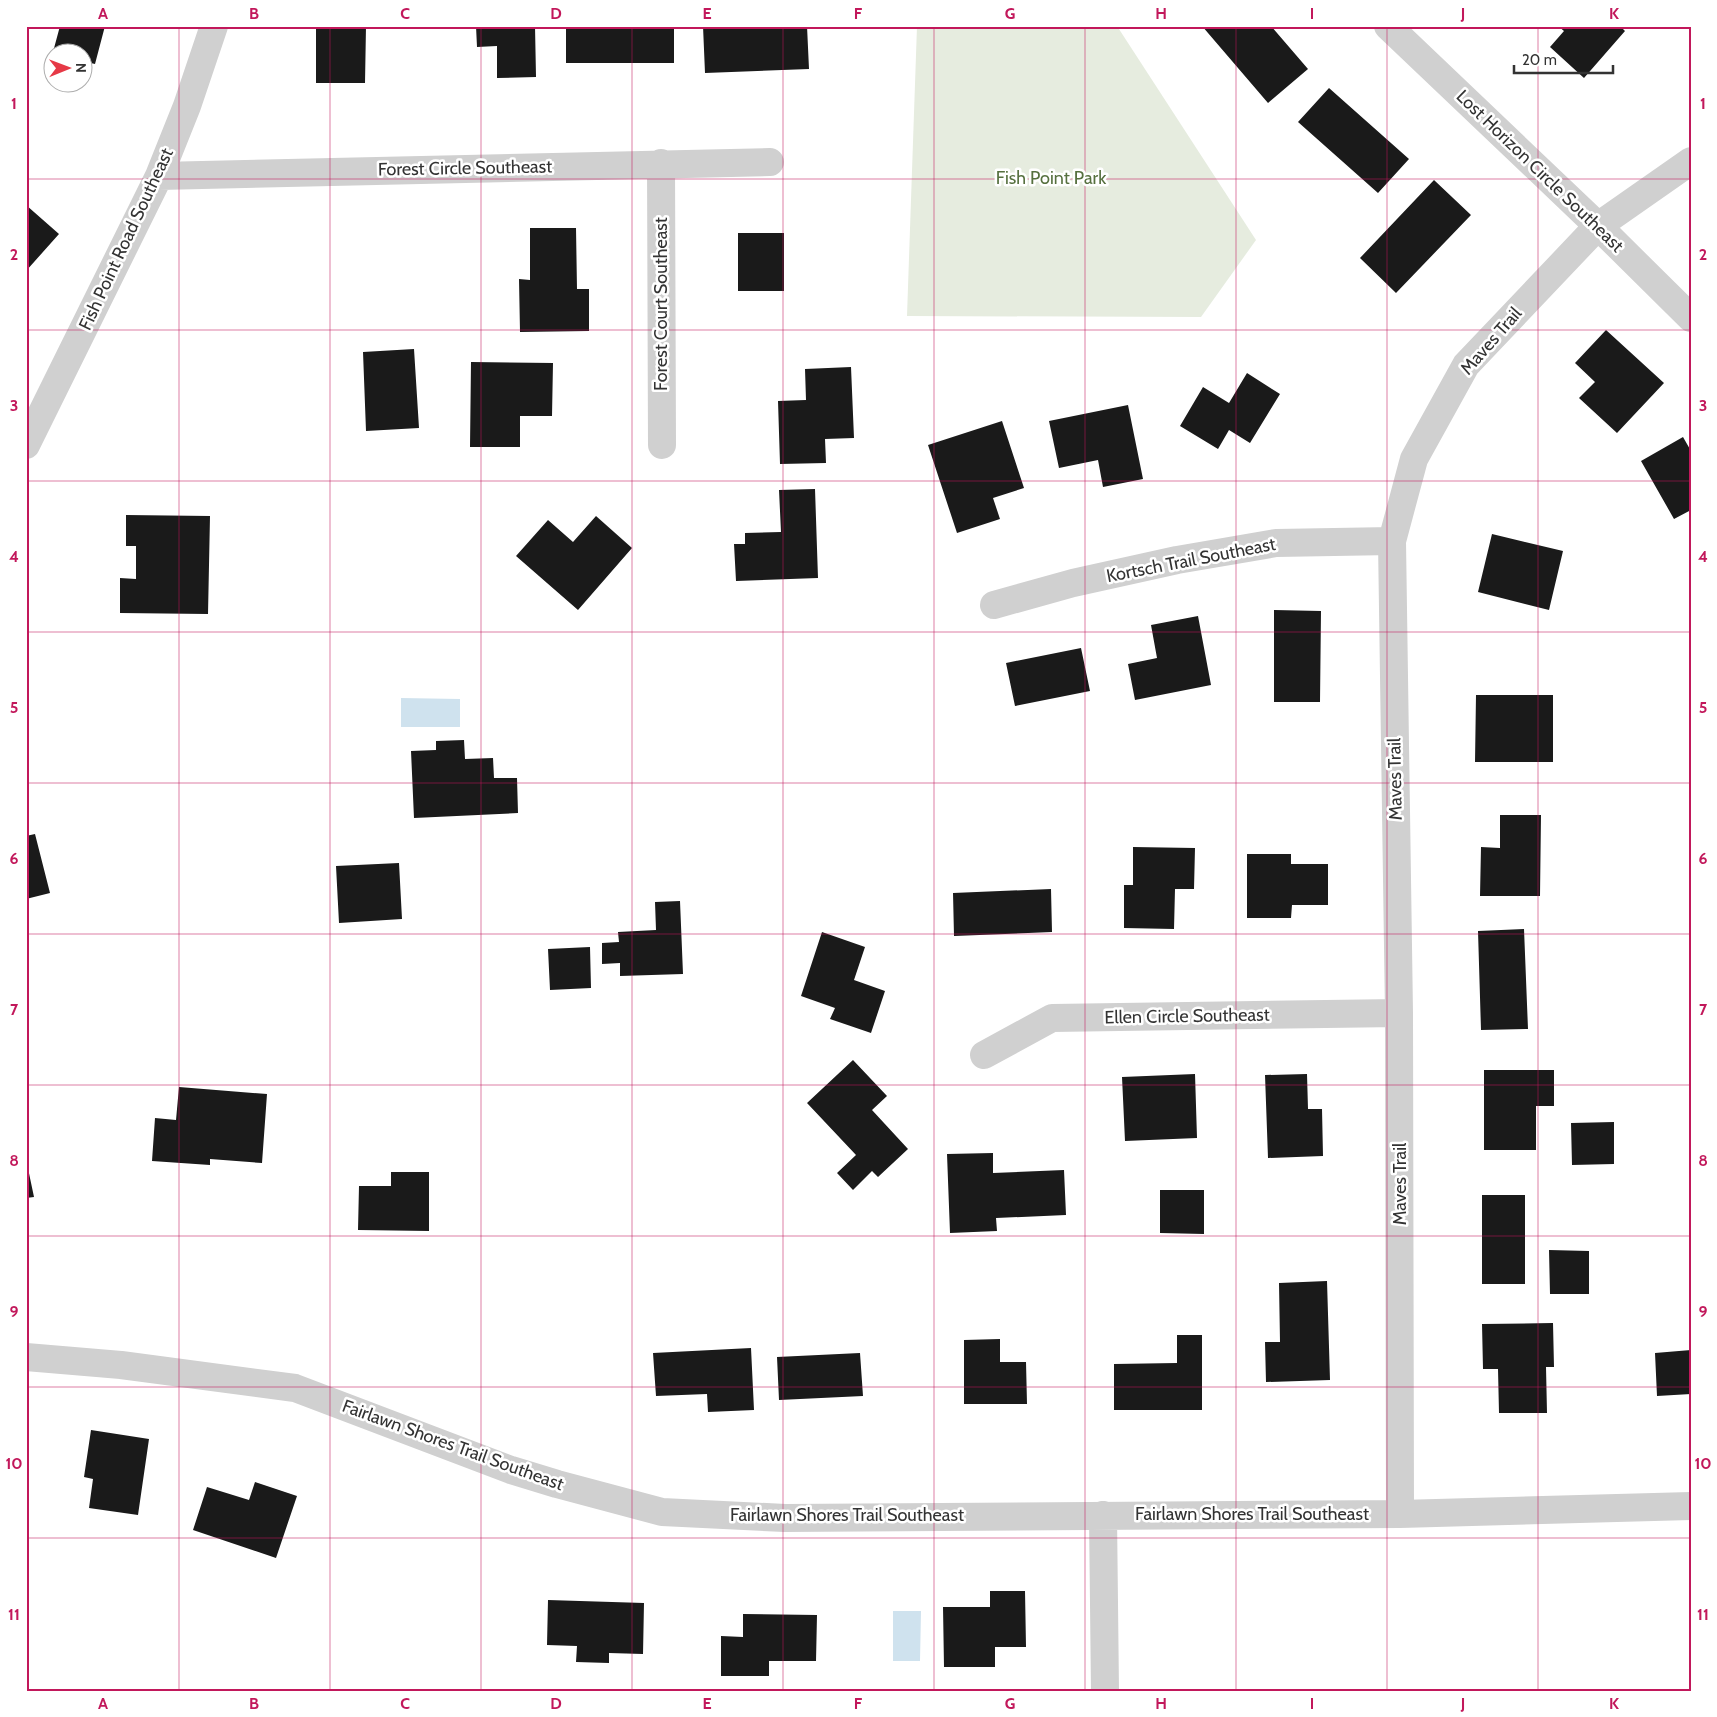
<svg xmlns="http://www.w3.org/2000/svg" width="1717" height="1717" viewBox="0 0 1717 1717" font-family="Cabin,sans-serif">
	<style>
		.green { fill: #e6ecdf }
		.water { fill: #cfe2ee }
		.building { fill: #1a1a1a }
		.lines { fill: none; stroke-linecap: round; stroke-linejoin: round }
		.minor { stroke: #d0d0d0; stroke-width: 28 }
		.grid { fill: none; stroke: #c2185b; stroke-width: 1; stroke-opacity: 0.55 }
		.labels { text-anchor: middle; dominant-baseline: central; stroke-width: 5; stroke-linejoin: round; paint-order: stroke }
		.street-label { font-size: 18px; fill: #333; stroke: #fff }
		.park-label { font-size: 18px; fill: #56703f; stroke: #fff }
		.neatline { fill: none; stroke: #c2185b; stroke-width: 2 }
		.grid-label { font-size: 16px; text-anchor: middle; font-weight: bold; fill: #c2185b }
	</style>
	<rect width="100%" height="100%" fill="#fff"/>
	<path class="green" d="M917 26H1117L1256 240 1201 317 907 316Z"/>
	<path class="water" d="M401 698 460 699V727H401Z
		M893 1611H921L920 1661H893Z"/>
	<path class="building" d="M60 26H105L95 64 82 61V52H53Z
		M316 26H366L365 83H316Z
		M476 26H535L536 77 497 78V46L477 47Z
		M566 26H674V63H566Z
		M703 26H807L809 69 705 73Z
		M1202 26H1271L1308 69 1268 103Z
		M1558 26H1620L1625 31 1584 78 1550 47 1564 31Z
		M1329 88 1409 159 1378 193 1298 122Z
		M1434 180 1471 215 1396 293 1360 258Z
		M26 205 59 234 26 271Z
		M530 228H576L577 289H589V331L520 332 519 279 530 280Z
		M738 233H784V291H738Z
		M1606 330 1664 383 1617 433 1579 398 1595 382 1575 363Z
		M414 349 419 428 366 431 363 352Z
		M471 362 553 363 552 416H520V447H470Z
		M851 367 854 438 825 439 826 463 780 464 778 401 806 400 805 369Z
		M1247 373 1280 394 1250 443 1229 430 1218 449 1180 426 1203 387 1229 403Z
		M1128 405 1143 479 1103 487 1098 460 1059 468 1049 421Z
		M1002 421 1024 488 993 498 1000 519 957 533 928 445Z
		M1683 437 1691 451V510L1674 519 1641 461Z
		M815 489 818 578 736 581 734 544H745V533L781 532 779 490Z
		M126 515 210 516 208 614 120 613V578L136 579V546H126Z
		M596 516 632 548 578 610 516 556 548 520 573 542Z
		M1492 534 1563 551 1549 610 1478 592Z
		M1274 610 1321 611 1320 702H1274Z
		M1198 616 1211 685 1135 700 1128 664 1157 658 1151 625Z
		M1081 648 1090 691 1015 706 1006 663Z
		M1476 695H1553V762H1475Z
		M464 740 465 759 493 758 494 778H517L518 813 414 818 411 751 436 750V741Z
		M1500 815H1541L1540 896H1480L1481 847 1500 848Z
		M35 834 50 893 26 899V836Z
		M1133 847 1195 848 1194 889H1175L1174 929 1124 928V885H1133Z
		M1247 854H1291V864H1328V905H1292L1291 918H1247Z
		M399 863 402 919 339 923 336 866Z
		M1051 889 1052 932 954 936 953 893Z
		M680 901 683 974 620 976V963L602 964V943L619 942 618 932 656 930 655 902Z
		M1524 929 1528 1029 1481 1030 1478 931Z
		M822 932 865 947 854 980 885 991 871 1033 830 1019 835 1008 801 996Z
		M590 947 591 988 550 990 548 949Z
		M853 1060 887 1096 872 1110 908 1149 878 1177 872 1171 853 1190 837 1173 856 1155 807 1103Z
		M1484 1070H1554V1106H1536V1150H1484Z
		M1195 1074 1197 1138 1125 1141 1122 1077Z
		M1307 1074 1308 1109H1322L1323 1156 1268 1158 1265 1075Z
		M179 1087 267 1094 262 1163 210 1159V1165L152 1161 155 1118 176 1120Z
		M1614 1122V1164L1572 1165 1571 1123Z
		M993 1153V1173L1064 1170 1066 1215 996 1218 997 1231 950 1233 947 1154Z
		M26 1159 34 1197 26 1198Z
		M391 1172H429V1231L358 1230 359 1186H391Z
		M1160 1190H1204V1234L1160 1233Z
		M1482 1195H1525V1284H1482Z
		M1549 1250 1589 1251V1294H1550Z
		M1327 1281 1330 1380 1266 1382 1265 1342H1280L1279 1283Z
		M1553 1323 1554 1367H1546L1547 1413H1499L1498 1369H1483L1482 1324Z
		M1177 1335H1202V1410H1114V1364L1177 1363Z
		M1000 1339V1362H1026L1027 1404H964V1340Z
		M751 1348 754 1410 708 1412 707 1394 656 1396 653 1353Z
		M1691 1350V1394L1657 1396 1655 1353Z
		M860 1353 863 1396 779 1400 777 1357Z
		M91 1430 149 1439 138 1515 89 1508 93 1479 84 1477Z
		M255 1482 297 1496 276 1558 193 1530 207 1487 249 1500Z
		M990 1591H1025L1026 1647H995V1667H944L943 1607H990Z
		M548 1600 644 1603 643 1654 609 1653V1663L576 1662 577 1646 547 1645Z
		M743 1614 817 1615 816 1661H769V1676H721V1636L743 1637Z"/>
	<g class="lines">
		<path class="minor" d="M1388 26 1598 226 1691 318
			M661 163 662 445
			M159 176 770 162
			M26 445 159 176 187 106 214 26
			M994 605 1073 583 1177 560 1276 543 1392 541
			M984 1055 1052 1018 1399 1013
			M26 1357 121 1365 295 1388 511 1470 557 1484 662 1512 785 1518 1400 1514 1691 1506
			M1400 1514 1399 1013 1392 541 1414 459 1466 365 1598 226 1691 161
			M1103 1515 1105 1691"/>
	</g>
	<path class="grid" d="M179 26V1691M330 26V1691M481 26V1691M632 26V1691M783 26V1691M934 26V1691M1085 26V1691M1236 26V1691M1387 26V1691M1538 26V1691M26 179H1691M26 330H1691M26 481H1691M26 632H1691M26 783H1691M26 934H1691M26 1085H1691M26 1236H1691M26 1387H1691M26 1538H1691"/>
	<g class="labels">
		<g class="street-label">
			<text transform="translate(465 168) rotate(-1)">Forest Circle Southeast</text>
			<text transform="translate(1540 171) rotate(44)">Lost Horizon Circle Southeast</text>
			<text transform="translate(126 239) rotate(-65)">Fish Point Road Southeast</text>
			<text transform="translate(661 304) rotate(-90)">Forest Court Southeast</text>
			<text transform="translate(1491 341) rotate(-49)">Maves Trail</text>
			<text transform="translate(1191 560) rotate(-11)">Kortsch Trail Southeast</text>
			<text transform="translate(1395 779) rotate(-91)">Maves Trail</text>
			<text transform="translate(1187 1016) rotate(-1)">Ellen Circle Southeast</text>
			<text transform="translate(1400 1184) rotate(-90)">Maves Trail</text>
			<text transform="translate(453 1445) rotate(20)">Fairlawn Shores Trail Southeast</text>
			<text x="1252" y="1514">Fairlawn Shores Trail Southeast</text>
			<text x="847" y="1515">Fairlawn Shores Trail Southeast</text>
		</g>
		<g class="park-label">
			<text x="1051" y="178">Fish Point Park</text>
		</g>
	</g>
	<rect width="1717" height="1717" fill="none" stroke="#ffffff" stroke-width="55"/>
	<g transform="translate(68 68) rotate(89)"><circle r="24" fill="#ffffff" stroke="#adadad"/>
	<path d="M0-4L9 19L0 12L-9 19Z" fill="#e63946"/>
	<text y="-8" font-size="14" font-weight="bold" text-anchor="middle" fill="#333333">N</text>
	</g>
	<path d="M1514 65v8h99v-8" fill="none" stroke="#333333" stroke-width="2.5"/>
	<text x="1522" y="65" font-size="15" fill="#333333" stroke="#ffffff" stroke-width="4" paint-order="stroke">20 m</text>
	<rect x="28" y="28" width="1662" height="1662" class="neatline"/>
	<g class="grid-label">
		<text x="103" y="19">A</text>
		<text x="254" y="19">B</text>
		<text x="405" y="19">C</text>
		<text x="556" y="19">D</text>
		<text x="707" y="19">E</text>
		<text x="858" y="19">F</text>
		<text x="1010" y="19">G</text>
		<text x="1161" y="19">H</text>
		<text x="1312" y="19">I</text>
		<text x="1463" y="19">J</text>
		<text x="1614" y="19">K</text>
		<text x="14" y="109">1</text>
		<text x="1703" y="109">1</text>
		<text x="14" y="260">2</text>
		<text x="1703" y="260">2</text>
		<text x="14" y="411">3</text>
		<text x="1703" y="411">3</text>
		<text x="14" y="562">4</text>
		<text x="1703" y="562">4</text>
		<text x="14" y="713">5</text>
		<text x="1703" y="713">5</text>
		<text x="14" y="864">6</text>
		<text x="1703" y="864">6</text>
		<text x="14" y="1015">7</text>
		<text x="1703" y="1015">7</text>
		<text x="14" y="1166">8</text>
		<text x="1703" y="1166">8</text>
		<text x="14" y="1317">9</text>
		<text x="1703" y="1317">9</text>
		<text x="14" y="1469">10</text>
		<text x="1703" y="1469">10</text>
		<text x="14" y="1620">11</text>
		<text x="1703" y="1620">11</text>
		<text x="103" y="1709">A</text>
		<text x="254" y="1709">B</text>
		<text x="405" y="1709">C</text>
		<text x="556" y="1709">D</text>
		<text x="707" y="1709">E</text>
		<text x="858" y="1709">F</text>
		<text x="1010" y="1709">G</text>
		<text x="1161" y="1709">H</text>
		<text x="1312" y="1709">I</text>
		<text x="1463" y="1709">J</text>
		<text x="1614" y="1709">K</text>
	</g>
</svg>
